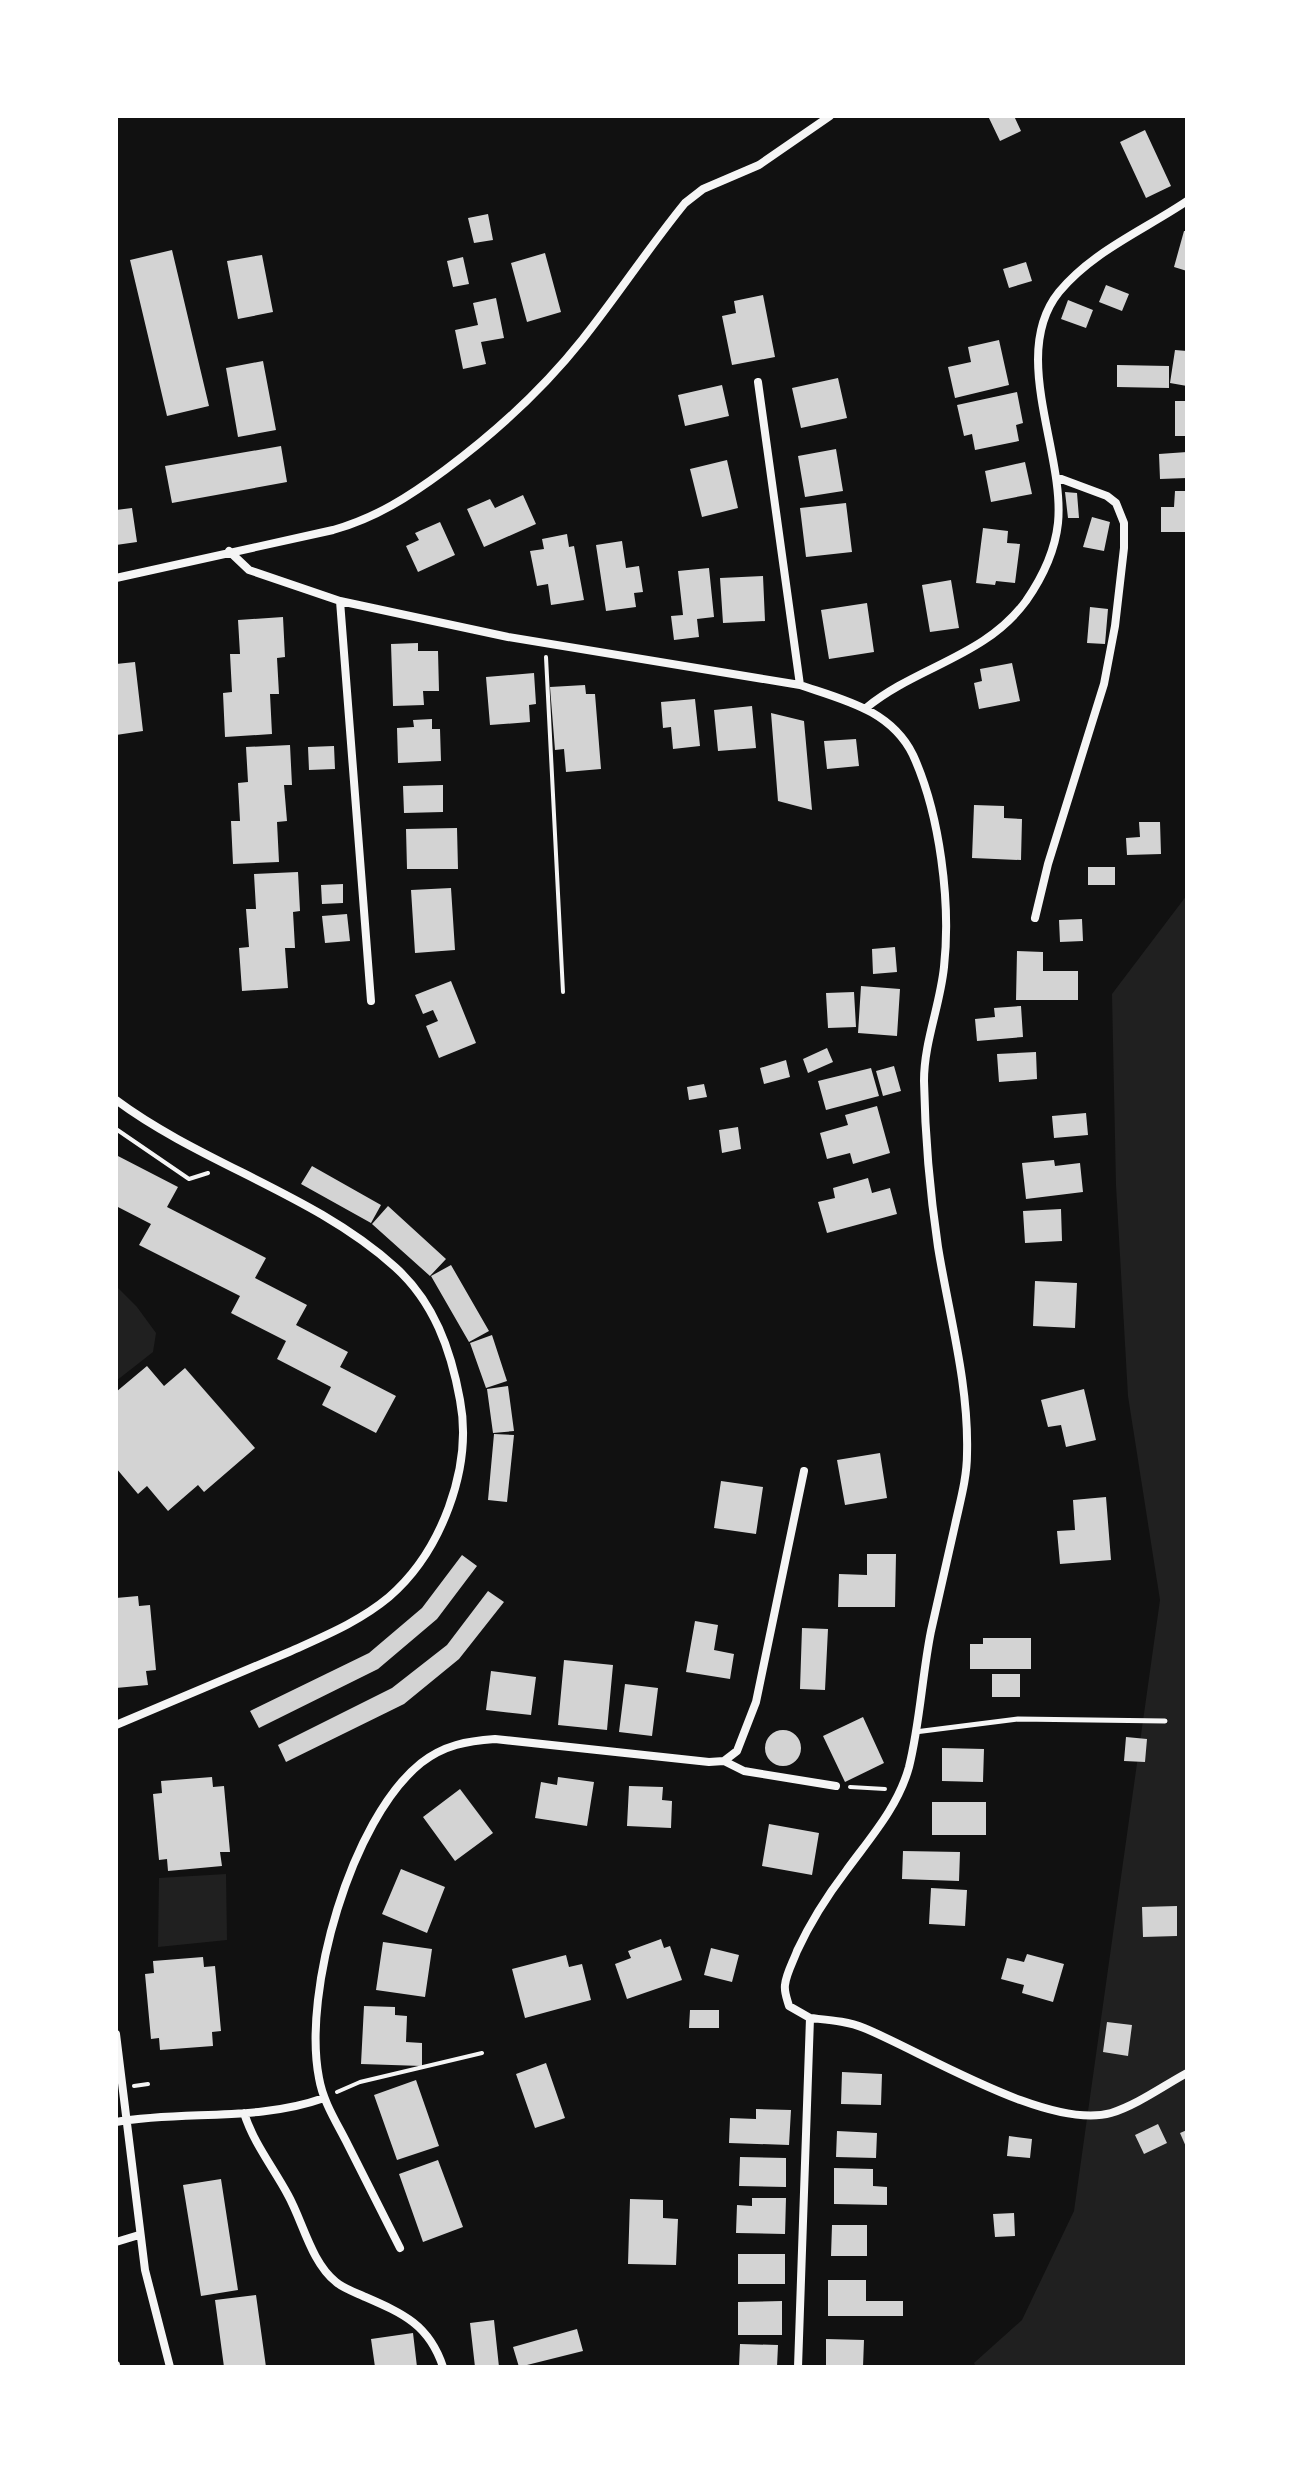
<svg xmlns="http://www.w3.org/2000/svg" width="1303" height="2483" viewBox="0 0 1303 2483" font-family="Roboto,sans-serif">
	<style>
		.green { fill: #202020 }
		.building { fill: #d3d3d3 }
		.lines { fill: none; stroke-linecap: round; stroke-linejoin: round }
		.path { stroke: #f5f5f5; stroke-width: 4 }
		.service { stroke: #f5f5f5; stroke-width: 5 }
		.minor { stroke: #f5f5f5; stroke-width: 8 }
	</style>
	<rect width="100%" height="100%" fill="#111"/>
	<path class="green" d="M1187 895V2367H976L974 2363 1022 2320 1074 2211 1160 1600 1128 1396 1116 1185 1112 994Z
		M116 1286 137 1307 156 1333 153 1352 116 1381Z
		M226 1874 227 1940 158 1947 159 1878Z"/>
	<path class="building" d="M988 116H1014L1021 131 1000 141Z
		M1145 130 1171 186 1146 198 1120 142Z
		M488 214 493 240 474 243 468 218Z
		M1184 231H1187V271L1174 267Z
		M172 250 209 406 167 416 130 260Z
		M545 253 561 312 527 322 511 263Z
		M262 255 273 312 238 319 227 261Z
		M463 257 469 284 453 287 447 261Z
		M1026 262 1032 281 1009 288 1003 269Z
		M1106 285 1129 294 1122 311 1099 302Z
		M763 295 775 357 732 365 722 316 736 313 734 301Z
		M496 298 504 338 481 342 486 364 463 369 455 330 478 325 473 303Z
		M1068 300 1093 310 1086 328 1061 319Z
		M999 340 1009 385 955 398 948 367 971 362 968 347Z
		M1175 350 1187 351V386L1170 383Z
		M263 361 276 430 238 437 226 368Z
		M1117 365 1169 366V388L1117 387Z
		M838 378 847 418 801 428 792 388Z
		M722 385 729 416 685 426 678 395Z
		M1017 392 1023 423 1016 425 1019 441 975 450 972 434 964 436 957 405Z
		M1175 401H1187V436H1175Z
		M281 446 287 482 172 503 165 466Z
		M836 449 843 491 805 497 798 456Z
		M1187 452V478L1160 479 1159 454Z
		M727 460 738 508 702 517 690 469Z
		M1025 462 1032 494 991 502 985 471Z
		M1175 491H1187V532H1161V507H1174Z
		M1065 492 1077 493 1079 518H1068Z
		M523 495 536 524 484 547 467 509 490 499 495 508Z
		M846 503 852 552 806 557 800 508Z
		M132 508 137 542 116 545V510Z
		M1092 517 1110 522 1104 551 1083 547Z
		M440 522 455 555 418 572 406 546 419 540 415 533Z
		M983 528 1008 531 1007 543 1020 544 1015 583 996 581 995 585 976 583Z
		M567 534 569 547 574 546 584 600 551 605 548 584 537 586 530 551 544 549 542 539Z
		M622 541 626 568 639 566 643 592 634 593 636 607 606 611 596 545Z
		M709 568 714 617 697 619 699 637 674 640 671 616 683 615 678 571Z
		M763 576 765 621 723 623 720 578Z
		M951 580 959 628 930 632 922 585Z
		M867 603 874 652 829 659 821 610Z
		M1090 607 1108 609 1105 644 1087 643Z
		M283 617 285 657 277 658 279 694H270L272 734 225 737 223 693 232 692 230 654H240L238 620Z
		M418 643V651H438L439 691H423L424 705 393 706 391 644Z
		M135 662 143 731 116 735V664Z
		M1012 663 1020 701 979 709 974 683 982 681 980 669Z
		M534 673 536 704 529 705 530 722 490 725 486 677Z
		M585 685 586 694H595L601 769 566 772 564 749 555 750 550 687Z
		M695 699 700 746 673 749 671 727 663 728 661 702Z
		M752 706 756 748 718 751 714 710Z
		M771 713 804 721 812 810 778 801Z
		M432 719V729H440L441 761 398 763 397 728 414 727 413 720Z
		M856 739 859 766 827 769 824 741Z
		M290 745 292 785H284L287 821 277 822 279 862 233 864 231 821H240L238 783 248 782 246 747Z
		M334 746 335 769 309 770 308 747Z
		M443 785V812L404 813 403 786Z
		M974 805 1004 806V818L1022 819 1021 860 972 858Z
		M1139 822H1160L1161 854 1127 855 1126 838 1140 837Z
		M457 828 458 869H407L406 829Z
		M1088 867H1115V885H1088Z
		M298 872 300 911 293 912 295 948H285L288 988 242 991 239 948 249 947 246 909H256L254 874Z
		M343 884V903L322 904 321 885Z
		M451 888 455 950 415 953 411 890Z
		M347 914 350 941 325 943 322 916Z
		M1082 919 1083 941 1060 942 1059 920Z
		M895 947 897 972 873 974 872 949Z
		M1017 951 1043 952V971H1078V1000H1016Z
		M451 981 476 1043 439 1058 426 1026 438 1021 433 1010 423 1014 415 995Z
		M861 986 900 989 897 1036 858 1033Z
		M854 992 856 1027 828 1028 826 993Z
		M1021 1006 1023 1037 977 1041 975 1019 995 1017 994 1008Z
		M827 1048 833 1062 808 1073 803 1059Z
		M1036 1052 1037 1079 999 1082 997 1054Z
		M786 1060 790 1077 764 1084 760 1068Z
		M894 1066 901 1091 883 1096 876 1071Z
		M871 1068 879 1096 826 1110 818 1081Z
		M704 1084 707 1097 689 1100 687 1087Z
		M877 1106 890 1153 853 1164 850 1153 827 1159 820 1133 848 1125 845 1115Z
		M1086 1113 1088 1135 1054 1138 1052 1116Z
		M738 1127 741 1149 722 1153 719 1130Z
		M116 1155 178 1187 167 1207 266 1258 255 1278 307 1305 296 1325 348 1352 340 1367 396 1396 376 1433 322 1405 331 1387 277 1359 286 1341 231 1313 240 1296 139 1245 151 1224 116 1206Z
		M1054 1160 1055 1166 1080 1163 1083 1192 1026 1199 1022 1163Z
		M312 1166 381 1205 371 1223 301 1184Z
		M868 1178 872 1193 890 1188 897 1214 827 1233 818 1202 835 1198 833 1188Z
		M388 1206 446 1259 430 1276 372 1224Z
		M1061 1209 1062 1241 1025 1243 1023 1211Z
		M451 1265 489 1331 469 1342 431 1276Z
		M1035 1281 1077 1283 1075 1328 1033 1326Z
		M492 1335 507 1381 486 1388 470 1343Z
		M147 1366 164 1386 185 1368 255 1448 204 1492 198 1485 168 1511 147 1486 138 1494 116 1468V1392Z
		M508 1386 514 1431 493 1433 487 1389Z
		M1084 1389 1096 1440 1066 1447 1061 1425 1048 1427 1041 1400Z
		M494 1434 514 1435 507 1502 488 1500Z
		M880 1453 887 1498 845 1505 837 1460Z
		M721 1481 763 1487 756 1534 714 1528Z
		M1106 1497 1111 1560 1060 1564 1057 1531 1075 1530 1073 1500Z
		M867 1554H896L895 1607H838L839 1574 867 1575Z
		M462 1555 477 1566 437 1619 378 1669 259 1728 250 1711 369 1653 422 1608Z
		M488 1591 504 1602 459 1659 404 1704 286 1762 278 1745 392 1688 447 1645Z
		M138 1596 139 1606 150 1605 156 1670 146 1671 148 1685 116 1688V1598Z
		M695 1621 718 1625 714 1650 734 1654 730 1679 686 1672Z
		M802 1628 828 1629 825 1690 800 1689Z
		M983 1638H1031V1669H970V1644H983Z
		M564 1660 613 1665 607 1730 558 1725Z
		M491 1671 536 1677 531 1715 486 1710Z
		M992 1674H1020V1697H992Z
		M625 1684 658 1688 652 1736 619 1732Z
		M863 1717 884 1763 845 1782 823 1736Z
		M765 1748a18 18 0 1 1 36 0a18 18 0 1 1-36 0Z
		M1126 1737 1147 1739 1145 1762 1124 1761Z
		M942 1748 984 1749 983 1782 942 1781Z
		M212 1777 213 1787 224 1786 230 1852H220L222 1866 168 1871 167 1859 159 1860 153 1794 162 1793 161 1781Z
		M558 1777 594 1782 587 1826 535 1818 541 1782 557 1785Z
		M629 1786 663 1787 662 1800 672 1801 671 1828 627 1826Z
		M460 1789 493 1833 455 1861 423 1817Z
		M932 1802H986V1835H932Z
		M769 1824 819 1833 812 1875 762 1866Z
		M903 1851 960 1852 959 1881 902 1879Z
		M401 1869 445 1887 427 1933 382 1914Z
		M931 1888 967 1890 965 1926 929 1924Z
		M1177 1906V1936L1143 1937 1142 1907Z
		M661 1939 664 1948 670 1946 682 1980 627 1999 615 1964 631 1958 628 1951Z
		M383 1942 432 1949 425 1997 376 1990Z
		M711 1948 739 1955 732 1982 704 1975Z
		M1027 1954 1064 1964 1053 2002 1022 1993 1024 1985 1001 1979 1007 1958 1024 1962Z
		M566 1955 569 1967 582 1964 591 2000 525 2018 512 1969Z
		M203 1957 204 1967 215 1966 221 2031 212 2032 213 2046 160 2050 159 2038 151 2039 145 1974 154 1973 153 1961Z
		M364 2006 395 2007V2015L407 2016 406 2042 422 2043V2066L361 2064Z
		M690 2010H719V2028H689Z
		M1107 2022 1132 2025 1128 2056 1103 2052Z
		M546 2063 565 2118 535 2128 516 2074Z
		M842 2072 882 2074 881 2105 841 2104Z
		M416 2080 439 2146 397 2160 374 2095Z
		M756 2109 791 2110 789 2145 729 2143 730 2118 756 2119Z
		M1158 2124 1167 2143 1144 2154 1135 2135Z
		M1187 2130V2149L1180 2133Z
		M837 2131 877 2133 876 2158 836 2157Z
		M1009 2136 1032 2139 1030 2158 1007 2156Z
		M740 2157 786 2158V2187L739 2186Z
		M438 2160 463 2227 423 2242 399 2174Z
		M834 2168 873 2169V2186L887 2187V2205L834 2204Z
		M221 2179 238 2290 201 2296 183 2185Z
		M752 2198H786L785 2234 736 2233 737 2205 752 2206Z
		M630 2199 663 2200V2218L678 2219 676 2265 628 2264Z
		M1014 2213 1015 2236 995 2237 993 2214Z
		M832 2225H867V2256H831Z
		M738 2254H785V2284H738Z
		M828 2280H866V2301H903V2316H828Z
		M256 2295 266 2367H224L215 2300Z
		M782 2301V2335H738V2302Z
		M494 2320 499 2367H475L470 2323Z
		M577 2329 583 2351 519 2367 513 2347Z
		M413 2333 417 2367H375L371 2339Z
		M826 2339 864 2340 863 2367H826Z
		M740 2344 778 2345 777 2367H739Z"/>
	<g class="lines">
		<path class="path" d="M546 657 563 992
			M116 1129 189 1179 208 1173
			M850 1787 885 1789
			M134 2086 148 2084
			M337 2092 360 2082 482 2053"/>
		<path class="service" d="M915 1732 1018 1719 1165 1721"/>
		<path class="minor" d="M758 382 800 685
			M229 551 249 570 340 601 508 637 800 685C844 700 891 710 913 755 940 814 951 903 944 967 940 1006 924 1042 924 1081 925 1135 930 1193 938 1247 949 1315 969 1384 967 1454 967 1478 960 1502 955 1525 947 1560 939 1596 931 1631 922 1676 920 1723 909 1767 898 1807 870 1838 846 1871 827 1896 810 1923 797 1951 793 1962 786 1974 785 1985 784 1992 787 1999 789 2006L810 2018 798 2367
			M116 578 333 530C376 518 410 496 445 470 496 432 543 389 582 340 618 295 649 247 685 203L703 189 759 165 830 116
			M340 601 371 1001
			M866 708C917 666 985 657 1026 601 1042 578 1055 551 1058 523 1065 452 1009 354 1059 292 1093 251 1144 230 1187 201
			M1035 918 1048 864 1104 684 1115 626 1124 548V523L1116 503 1107 496 1056 477
			M116 1100C202 1164 316 1195 395 1267 434 1302 451 1350 460 1400 473 1468 441 1552 389 1597 359 1622 324 1636 289 1652 231 1677 174 1700 116 1725
			M724 1761 744 1771 836 1786
			M810 2018C828 2020 847 2021 864 2028 923 2052 1049 2131 1111 2113 1137 2105 1163 2086 1187 2073
			M116 2034 145 2270 170 2367
			M244 2113C254 2144 273 2167 288 2195 303 2222 311 2262 336 2282 343 2288 354 2292 363 2296 402 2313 429 2324 443 2367
			M116 2122C184 2110 257 2122 324 2098
			M116 2242 139 2235
			M400 2248C383 2214 365 2179 348 2145 337 2123 323 2102 319 2078 302 1992 351 1819 421 1763 444 1745 467 1741 495 1739L709 1762 724 1761 737 1751 756 1702 804 1471
			M116 2365V2367"/>
	</g>
	<rect width="1303" height="2483" fill="none" stroke="#ffffff" stroke-width="236"/>
</svg>
